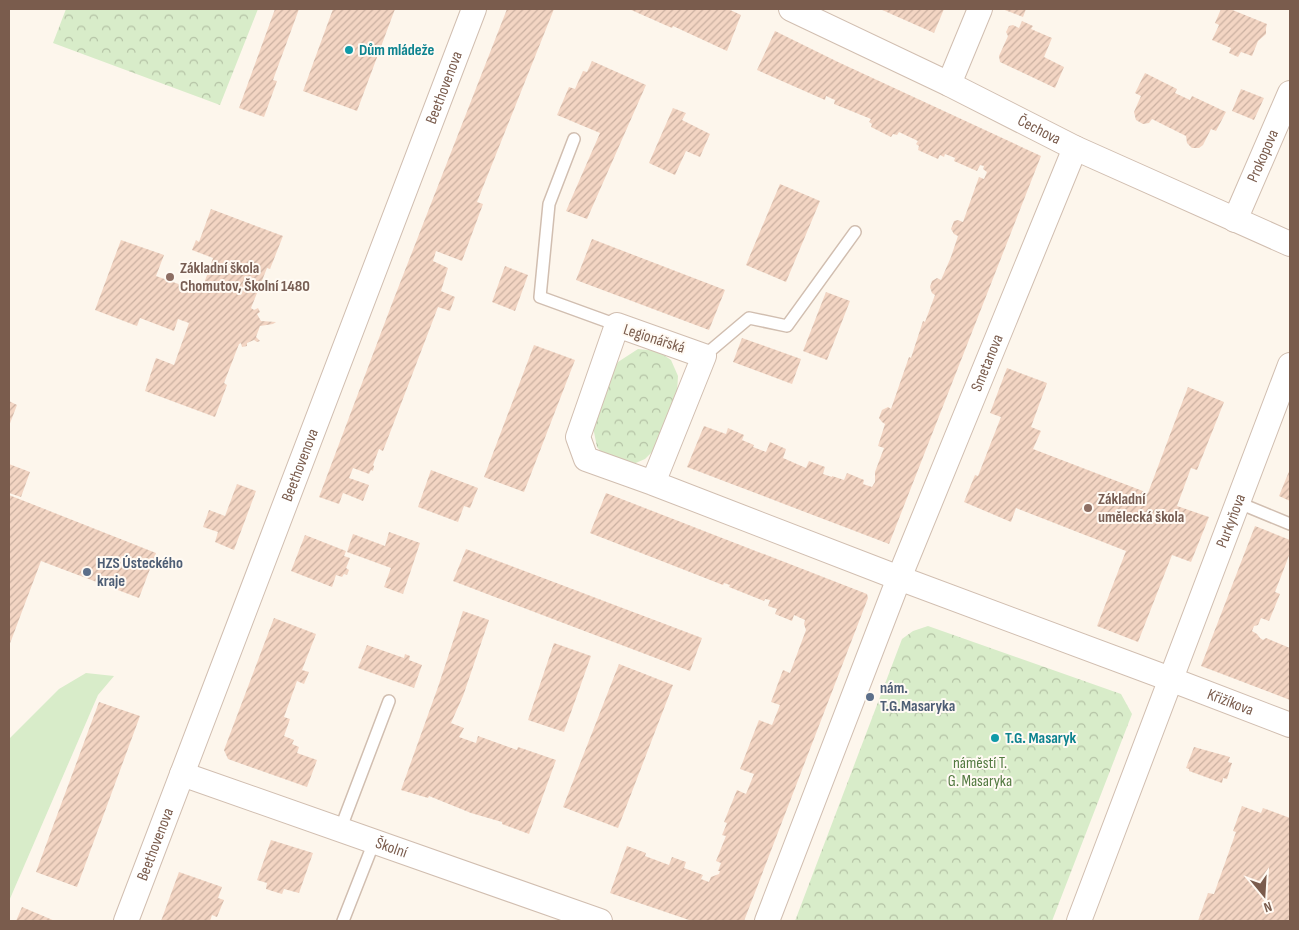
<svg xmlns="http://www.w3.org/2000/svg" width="1299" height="930" viewBox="0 0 1299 930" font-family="'Sofia Sans Condensed',sans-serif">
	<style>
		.green { fill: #d8ecc9 }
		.forest { fill: url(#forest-crowns) }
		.building { fill: url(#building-hatch) }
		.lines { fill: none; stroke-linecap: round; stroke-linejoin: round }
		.lane-casing { stroke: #d1beb0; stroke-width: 14 }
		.street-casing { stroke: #d1beb0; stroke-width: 26 }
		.lane { stroke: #fff; stroke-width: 11 }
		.street { stroke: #fff; stroke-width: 24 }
		.culture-dot { fill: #0f9aa8; stroke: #fffaf3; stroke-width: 2 }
		.education-dot { fill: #8d6e63; stroke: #fffaf3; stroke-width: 2 }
		.service-dot { fill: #5c6f8a; stroke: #fffaf3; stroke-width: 2 }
		.labels { text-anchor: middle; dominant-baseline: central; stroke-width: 4; stroke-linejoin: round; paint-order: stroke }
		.culture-label { font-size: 16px; font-weight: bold; fill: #0d838f; stroke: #fffaf3; text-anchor: start }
		.street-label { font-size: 16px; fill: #7a5c4d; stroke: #fffaf3 }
		.education-label { font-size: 16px; font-weight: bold; fill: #785e54; stroke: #fffaf3; text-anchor: start }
		.service-label { font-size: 16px; font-weight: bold; fill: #4e5e75; stroke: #fffaf3; text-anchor: start }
		.park-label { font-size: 16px; fill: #537a41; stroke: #fffaf3 }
	</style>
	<defs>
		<pattern id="forest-crowns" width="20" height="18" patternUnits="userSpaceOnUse" patternTransform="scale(1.25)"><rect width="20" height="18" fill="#d8ecc9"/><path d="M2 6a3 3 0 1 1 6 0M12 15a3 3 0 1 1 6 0" fill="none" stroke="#b4c2a5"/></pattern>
		<pattern id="building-hatch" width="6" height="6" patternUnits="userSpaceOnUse" patternTransform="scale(1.25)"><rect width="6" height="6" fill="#f3d5c3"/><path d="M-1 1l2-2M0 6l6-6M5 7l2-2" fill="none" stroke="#cab0a1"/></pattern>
	</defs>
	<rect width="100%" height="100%" fill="#fdf6ec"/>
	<path class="green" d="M86 673 114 676 98 695 9 901V739L59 689Z"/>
	<path class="forest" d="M66 9H258L220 105 53 43Z
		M638 349 658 351 671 360 678 376 677 393 657 447 645 459 631 465 610 462 597 447 593 427 605 384 618 362Z
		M928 626 1121 694 1132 714 1052 921H795L902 639 913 631Z"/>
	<path class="building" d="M275 9H299L273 80 277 81 264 117 239 108Z
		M333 9H395L357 111 303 91Z
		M507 9H554L477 202 483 204 462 261 436 251 433 261 448 268 441 291 455 297 450 311 438 307 383 451 379 449 373 465 374 466 373 471 371 470 369 474 353 468 349 478 369 485 363 501 343 493 339 504 319 497 393 301Z
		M629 9H728L741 15 727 51 673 26 672 28Z
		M880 9H944L934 33Z
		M1002 9H1026L1023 17Z
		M1221 9H1230L1267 24 1266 28V34L1258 41 1252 56 1241 52 1238 57 1229 53 1231 48 1212 40 1219 25 1215 23Z
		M1022 21 1033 26 1031 29 1052 38 1044 57 1064 67 1055 88 1000 62 999 56 1008 36 1006 32 1009 26 1013 25 1019 28Z
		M775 31 838 62 1041 156 889 544 687 467 704 426 726 434 728 428 744 435 742 440 754 445 753 447 766 452 770 442 786 449 783 458 806 468 809 461 825 467 823 474 832 477V476L844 480 847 473 864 480 863 484 872 487 875 482V472L884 448 878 446 885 424 882 422 879 418 882 410 888 407 891 409 909 357 911 358 923 321 925 322 935 295 932 293 930 287 932 281 937 278 941 280 951 257 958 236 954 234 951 229 954 221 958 220 963 222 979 177 984 179 987 172 983 169 984 166 980 165 977 171 954 161 955 158 945 154 944 157 940 155 938 159 918 150 919 146 916 144 918 141 899 132 897 135 893 134 891 137 871 127 872 124 869 122 871 119 834 104 835 100 826 96 825 100 757 70Z
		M592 61 646 85 587 219 566 211 600 133 557 115 569 87 575 89 583 71 587 72Z
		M1145 73 1177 89 1175 93 1190 100 1192 96 1226 112 1216 131 1211 129 1203 145 1199 148H1192L1187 143 1186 136 1152 119 1149 123 1143 124 1136 120 1134 112 1141 96 1135 93Z
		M1241 89 1264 98 1254 120 1232 111Z
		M673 108 686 113 682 120 710 134 700 157 686 151 675 175 649 163Z
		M780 184 820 201 786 282 746 265Z
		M211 209 283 236 270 269 267 268 251 308 254 310 258 308 260 312 257 314 261 321 276 322 273 324 260 326 256 337 260 341 257 342 254 340 247 343V346L242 347 241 343 239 344 224 383 227 385 215 417 145 391 156 358 174 365 189 323 178 319 174 331 140 318 137 326 95 310 121 240 164 255 156 276 201 292 213 258 192 250 196 240 199 242Z
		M592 239 725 290 709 330 576 280Z
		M505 266 528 275 515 311 492 302Z
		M826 292 850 301 827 360 803 351Z
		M742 338 801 359 792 384 733 362Z
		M534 345 575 360 524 492 484 477Z
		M1007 368 1047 383 1031 427 1041 431 1033 449 1148 493 1188 387 1224 402 1197 470 1191 468 1177 506 1209 517 1191 562 1172 555 1138 642 1097 626 1126 551 1016 508 1011 522 964 502 975 475 978 476 1001 417 990 413Z
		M9 401 17 405 9 426Z
		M9 464 30 472 21 497 9 493Z
		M1290 469V501L1279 496Z
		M431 470 478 488 470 508 464 506 458 522 418 507Z
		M237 484 256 491 234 550 215 542 218 532 203 527 209 510 225 516Z
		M606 493 867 594 868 598 744 921H692L610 893 627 846 646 853 645 856 669 865 672 857 686 862 684 868 703 875 701 879 709 882 711 877 719 874 720 871H718L721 863 716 861 726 836 722 835 727 823 724 822 737 790 746 794 754 774 740 769 759 720 772 725 780 705 771 702 783 670 790 673 806 630 804 624 805 620 794 615 792 621 775 614 777 609 768 606 770 600 765 599 764 601 729 587 730 585 724 583 723 585 590 533Z
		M9 495 156 553 139 598 41 561 9 646Z
		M1255 526 1290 540V553L1275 592 1280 594 1269 621 1261 618 1258 625 1254 626 1252 631 1257 634 1260 638 1263 640 1266 638 1290 648V700L1201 666Z
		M389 532 420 543 403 594 384 587 391 568 347 552 353 534 385 546Z
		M305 535 346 551 344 556 350 558 346 568 349 570 347 575 344 574 342 577 336 575 332 587 291 571Z
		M466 549 702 638 690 671 453 581Z
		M463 611 489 620 463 696 451 723 464 728 459 737 476 743 478 736 517 750 518 747 556 760 529 834 502 824V822L471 813 429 796 428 798 401 790 438 687Z
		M274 618 316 634 302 670 309 672 304 684 297 681 284 717 290 719 284 736 294 740 292 744 299 747 297 753 317 760 307 787 228 759 224 750Z
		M554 643 591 656 564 732 528 720Z
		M367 645 404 658 405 654 410 656 409 660 422 665 414 688 358 668Z
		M619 664 673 685 618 828 563 807Z
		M99 702 140 716 77 887 36 872Z
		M1194 747 1230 757 1228 762 1232 763 1227 779 1223 778 1222 783 1189 771V769L1186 768Z
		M1242 806 1261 813 1263 808 1290 818V921H1198L1208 893 1214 894 1236 832 1233 831Z
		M271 840 313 853 299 893 284 889 282 894 266 889 267 883 257 880Z
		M179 872 222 887 218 898 224 900 217 917 212 915 210 921H161Z
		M22 907 55 921H16Z"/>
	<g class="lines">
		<g class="lane-casing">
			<path id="lane" d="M574 139 549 204 540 297 617 325
				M704 356 749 318 787 326 855 232
				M1239 503 1290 524
				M340 830 389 701
				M343 921 374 842"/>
		</g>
		<g class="street-casing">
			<g id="street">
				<path id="s1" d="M791 9 949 84 1075 148 1290 244"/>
				<path d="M949 84 980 9"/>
				<path id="s2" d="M1235 220 1290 93"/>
				<path id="s3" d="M653 483 704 356 617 325 578 437 586 459 653 483 899 578 1170 679 1290 725"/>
				<path id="s4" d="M182 774 600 921"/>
				<path id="s5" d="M126 921 474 9"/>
				<path id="s6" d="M767 921 899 578 1075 148"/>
				<path id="s7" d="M1079 921 1290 365"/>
			</g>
		</g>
		<use href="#lane" class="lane"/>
		<use href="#street" class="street"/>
	</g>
	<g class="culture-dot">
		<circle cx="349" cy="50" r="5"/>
		<circle cx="995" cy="738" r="5"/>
	</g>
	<g class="education-dot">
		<circle cx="170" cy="277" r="5"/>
		<circle cx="1088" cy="508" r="5"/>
	</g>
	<g class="service-dot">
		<circle cx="87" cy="572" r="5"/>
		<circle cx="870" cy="697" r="5"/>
	</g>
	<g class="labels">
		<g class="culture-label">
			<text x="359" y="50">Dům mládeže</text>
			<text x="1005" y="738">T.G. Masaryk</text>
		</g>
		<g class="street-label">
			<text stroke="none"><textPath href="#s5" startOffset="892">Beethovenova</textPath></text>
			<text stroke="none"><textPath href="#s1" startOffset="276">Čechova</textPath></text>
			<text stroke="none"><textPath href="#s2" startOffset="70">Prokopova</textPath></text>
			<text transform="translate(654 339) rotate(18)">Legionářská</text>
			<text stroke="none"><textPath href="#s6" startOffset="600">Smetanova</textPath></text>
			<text stroke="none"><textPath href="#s5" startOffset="488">Beethovenova</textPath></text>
			<text stroke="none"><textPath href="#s7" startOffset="428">Purkyňova</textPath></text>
			<text stroke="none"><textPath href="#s3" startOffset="1060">Křižíkova</textPath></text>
			<text stroke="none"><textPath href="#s5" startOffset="82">Beethovenova</textPath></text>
			<text stroke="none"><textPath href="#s4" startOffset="222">Školní</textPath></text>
		</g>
		<g class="education-label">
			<text x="180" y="268">Základní škola<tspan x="180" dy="18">Chomutov, Školní 1480</tspan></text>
			<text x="1098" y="499">Základní<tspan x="1098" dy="18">umělecká škola</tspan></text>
		</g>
		<g class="service-label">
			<text x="97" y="563">HZS Ústeckého<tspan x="97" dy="18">kraje</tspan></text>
			<text x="880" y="688">nám.<tspan x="880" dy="18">T.G.Masaryka</tspan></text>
		</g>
		<g class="park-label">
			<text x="980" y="763">náměstí T.<tspan x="980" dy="18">G. Masaryka</tspan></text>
		</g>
	</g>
	<rect width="1299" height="930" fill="none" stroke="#7a5c4d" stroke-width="20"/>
	<g transform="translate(1264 895) rotate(162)" stroke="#fffaf3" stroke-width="4" paint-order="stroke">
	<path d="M0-4L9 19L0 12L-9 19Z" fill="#7a5c4d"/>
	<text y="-8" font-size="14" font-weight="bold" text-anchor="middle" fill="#7a5c4d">N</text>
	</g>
</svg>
